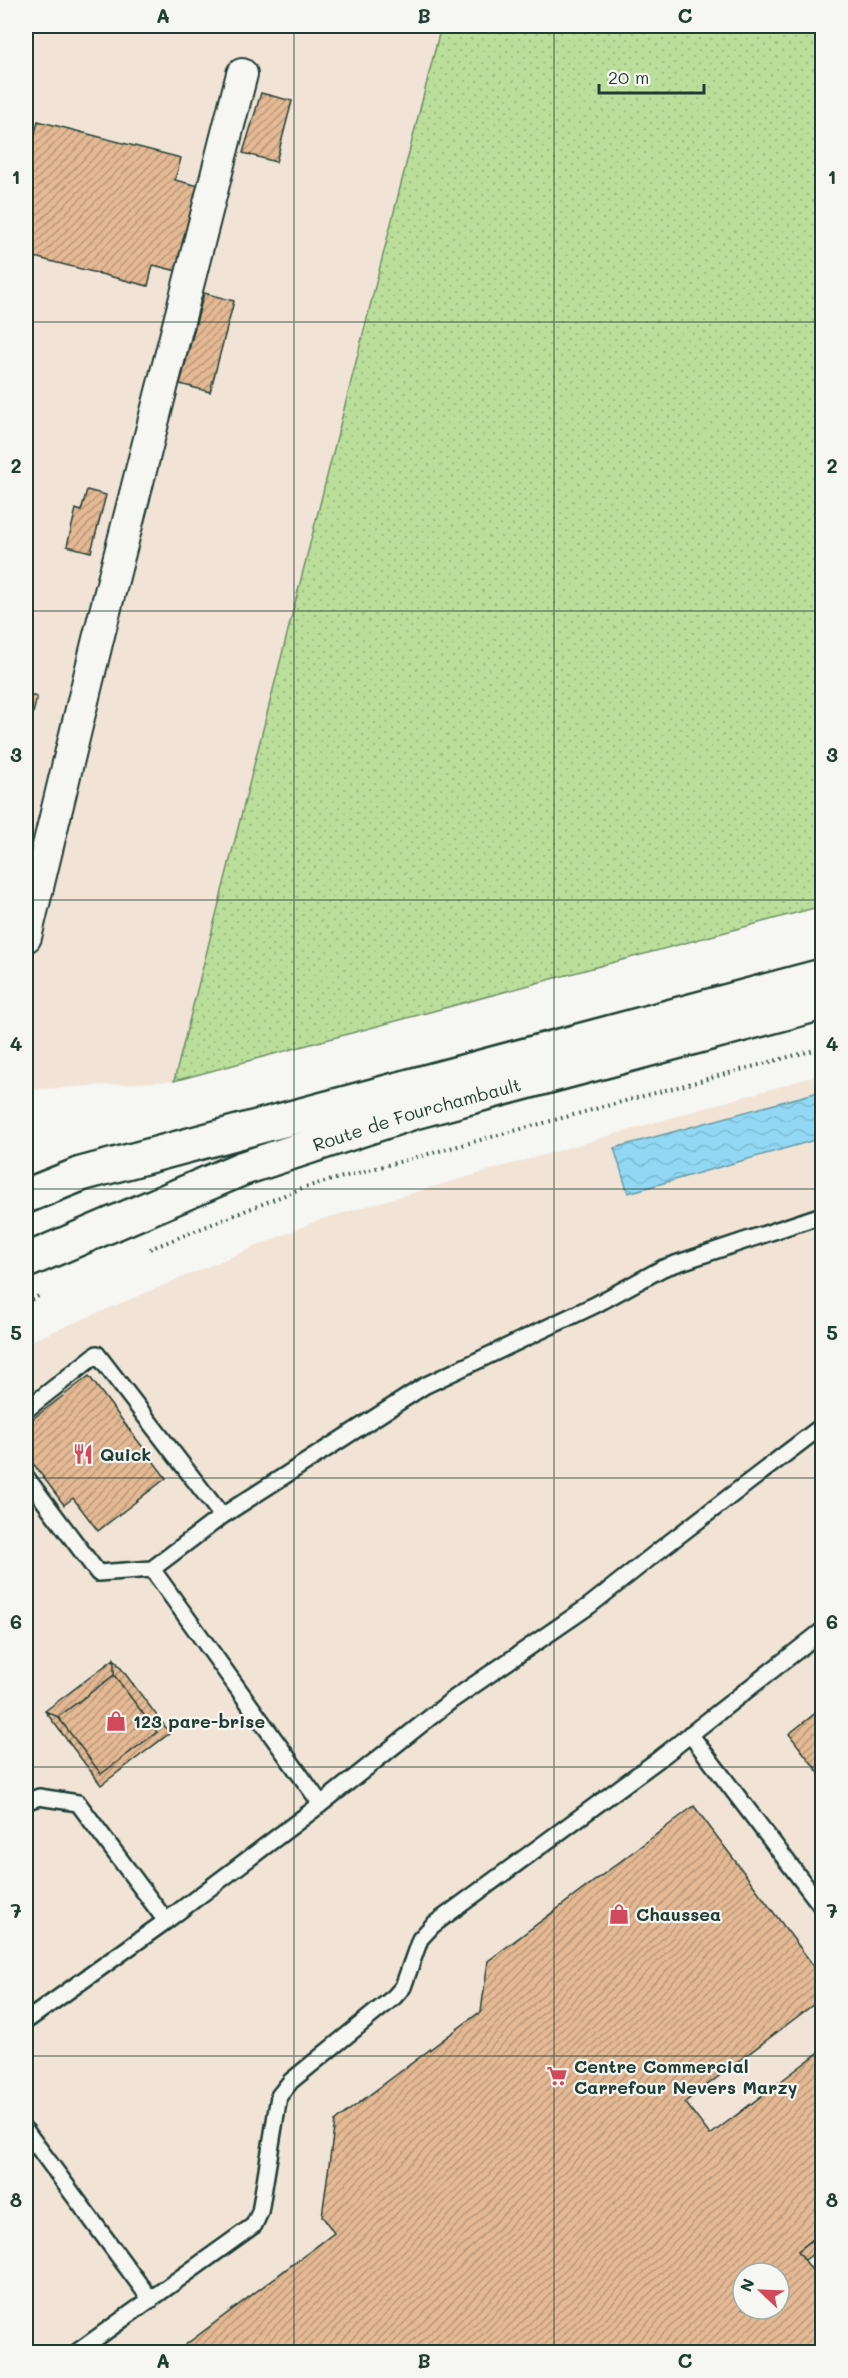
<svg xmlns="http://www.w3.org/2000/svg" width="848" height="2378" viewBox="0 0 848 2378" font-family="Mali,sans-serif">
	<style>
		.built { fill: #f1e4d6; fill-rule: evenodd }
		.grass { fill: url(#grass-dots); stroke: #6d8e67; stroke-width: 1.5 }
		.water { fill: url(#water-waves); stroke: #649aa7; stroke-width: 1.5 }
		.building { fill: url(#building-hatch); stroke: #1f3d34; stroke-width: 1.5; fill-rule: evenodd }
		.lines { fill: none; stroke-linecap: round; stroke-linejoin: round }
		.lane-casing { stroke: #1f3d34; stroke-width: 20 }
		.street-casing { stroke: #1f3d34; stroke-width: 34 }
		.secondary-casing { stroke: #1f3d34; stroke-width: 38 }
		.path { stroke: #1f3d34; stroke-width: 4; stroke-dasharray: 1.5 4.5; stroke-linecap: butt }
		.lane { stroke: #f6f6f2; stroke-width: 15 }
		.street { stroke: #f6f6f2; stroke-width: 30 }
		.secondary { stroke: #f6f6f2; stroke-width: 33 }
		.grid { fill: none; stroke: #1f3d34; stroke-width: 1.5; stroke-opacity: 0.55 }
		.labels { text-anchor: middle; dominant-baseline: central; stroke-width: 4.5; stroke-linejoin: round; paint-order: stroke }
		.street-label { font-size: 18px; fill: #1f3d34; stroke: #f6f6f2 }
		.poi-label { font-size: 18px; font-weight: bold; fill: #1f3d34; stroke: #f6f6f2; text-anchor: start }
		.neatline { fill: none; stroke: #1f3d34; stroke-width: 2 }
		.grid-label { font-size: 20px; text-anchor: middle; font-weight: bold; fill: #1f3d34 }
	</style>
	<defs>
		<pattern id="grass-dots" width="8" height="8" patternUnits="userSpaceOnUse" patternTransform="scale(1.5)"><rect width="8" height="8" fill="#bbdf9a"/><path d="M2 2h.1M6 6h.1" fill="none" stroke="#a0c085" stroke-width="1.8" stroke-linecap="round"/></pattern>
		<pattern id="water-waves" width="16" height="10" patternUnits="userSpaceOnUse" patternTransform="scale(1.5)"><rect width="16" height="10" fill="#92d8f4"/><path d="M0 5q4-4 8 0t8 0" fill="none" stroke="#7dbad2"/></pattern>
		<pattern id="building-hatch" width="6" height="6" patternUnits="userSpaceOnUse" patternTransform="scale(1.5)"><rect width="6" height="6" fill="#e4b994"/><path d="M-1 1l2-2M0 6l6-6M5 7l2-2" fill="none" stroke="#b8987a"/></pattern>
	</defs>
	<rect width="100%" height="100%" fill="#f6f6f2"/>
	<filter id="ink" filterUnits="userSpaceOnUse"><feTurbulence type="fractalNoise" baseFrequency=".0167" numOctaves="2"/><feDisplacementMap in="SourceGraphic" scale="12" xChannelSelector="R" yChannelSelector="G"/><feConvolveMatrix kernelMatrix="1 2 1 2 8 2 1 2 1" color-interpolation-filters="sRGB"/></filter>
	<g filter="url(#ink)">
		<path class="built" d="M26 26H441L174 1081 26 1090Z
			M822 1074V2352H26V1343L319 1220ZM743 2273H779V2309H743Z"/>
		<path class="grass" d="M441 26H822V906L174 1081Z"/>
		<path class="water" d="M822 1091V1138L628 1193 614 1148Z"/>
		<path class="building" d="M261 93 292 101 276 162 243 153Z
			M38 121 181 158 175 180 199 186 177 271 153 265 148 286 26 255V141L33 142Z
			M204 293 234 301 210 392 180 384Z
			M87 490 106 495 91 552 67 546 76 509 81 511Z
			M26 694 37 697 26 742Z
			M89 1376 166 1478 98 1531 73 1498 64 1505 26 1454V1424Z
			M114 1659V1675L58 1717 45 1711Z
			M114 1659 170 1733 101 1785 45 1711 58 1717 101 1774 157 1732 114 1675Z
			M114 1675 157 1732 101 1774 58 1717Z
			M822 1708V1777L789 1734Z
			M694 1806 822 1977V1998L685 2102 710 2135 822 2050V2232L798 2251 822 2284V2352H176L334 2233 322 2216 335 2121 481 2011 488 1961ZM743 2273H779V2309H743Z
			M822 2232V2247L805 2260 798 2251Z"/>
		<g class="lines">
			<g class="lane-casing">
				<path id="lane" d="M26 1410 97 1354 222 1516
					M26 1477 98 1573 152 1569
					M690 1734 822 1907
					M26 1802 39 1797 78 1803 166 1921
					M321 1804 152 1569 222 1516 424 1386 595 1305 663 1268 822 1215
					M26 2021 166 1921 321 1804 452 1700 589 1606 661 1549 822 1426
					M26 2131 151 2300
					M77 2352 254 2225 260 2212 279 2096 291 2081 394 1997 403 1987 420 1939 433 1925 659 1759 822 1631"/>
			</g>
			<g class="street-casing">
				<path id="street" d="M26 937 98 639 242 74"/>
			</g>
			<g class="secondary-casing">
				<g id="secondary">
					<path d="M26 1196 81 1174 822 976"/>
					<path id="s1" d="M26 1261 241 1169 414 1112 822 1003"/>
				</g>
			</g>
			<path class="path" d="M150 1249 302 1188 822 1048
				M26 1302 41 1295"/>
			<use href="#lane" class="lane"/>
			<use href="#street" class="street"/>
			<use href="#secondary" class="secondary"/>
		</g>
	</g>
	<path class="grid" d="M294 26V2352M554 26V2352M26 322H822M26 611H822M26 900H822M26 1189H822M26 1478H822M26 1767H822M26 2056H822"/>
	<defs>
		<g id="restaurant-bare" transform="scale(1.62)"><path d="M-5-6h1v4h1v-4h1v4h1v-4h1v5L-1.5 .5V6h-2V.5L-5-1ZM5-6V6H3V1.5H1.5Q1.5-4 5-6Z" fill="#d1495b" stroke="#f6f6f2" stroke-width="2.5" paint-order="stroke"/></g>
		<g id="shop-bare" transform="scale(1.62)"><path d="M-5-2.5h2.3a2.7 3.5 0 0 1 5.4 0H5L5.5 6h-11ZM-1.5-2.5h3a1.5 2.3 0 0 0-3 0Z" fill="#d1495b" stroke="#f6f6f2" stroke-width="2.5" paint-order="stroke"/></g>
		<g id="supermarket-bare" transform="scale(1.62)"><path d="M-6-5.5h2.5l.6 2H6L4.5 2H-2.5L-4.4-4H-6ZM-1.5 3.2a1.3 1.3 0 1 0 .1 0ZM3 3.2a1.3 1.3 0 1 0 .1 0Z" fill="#d1495b" stroke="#f6f6f2" stroke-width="2.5" paint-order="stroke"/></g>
	</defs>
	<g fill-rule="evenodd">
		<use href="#restaurant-bare" x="83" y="1454"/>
		<use href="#shop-bare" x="116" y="1721"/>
		<use href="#shop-bare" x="619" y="1914"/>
		<use href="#supermarket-bare" x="557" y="2076"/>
	</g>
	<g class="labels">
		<g class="street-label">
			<text stroke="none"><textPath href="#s1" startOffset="418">Route de Fourchambault</textPath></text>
		</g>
		<g class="poi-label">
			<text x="100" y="1454">Quick</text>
			<text x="133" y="1721">123 pare-brise</text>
			<text x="636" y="1914">Chaussea</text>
			<text x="574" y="2066">Centre Commercial<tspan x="574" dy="21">Carrefour Nevers Marzy</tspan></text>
		</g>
	</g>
	<rect width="848" height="2378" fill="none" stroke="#f6f6f2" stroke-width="66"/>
	<g transform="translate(761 2291) rotate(293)"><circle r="28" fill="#f6f6f2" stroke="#a0aca6" stroke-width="1.5"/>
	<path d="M0-4.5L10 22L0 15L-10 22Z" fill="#d1495b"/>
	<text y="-9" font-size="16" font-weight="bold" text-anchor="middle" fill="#1f3d34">N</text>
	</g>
	<path d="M599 84v9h105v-9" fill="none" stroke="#1f3d34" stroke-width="3"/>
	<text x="608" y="84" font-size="18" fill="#1f3d34" stroke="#f6f6f2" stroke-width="4.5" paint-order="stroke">20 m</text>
	<rect x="33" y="33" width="782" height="2312" class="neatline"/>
	<g class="grid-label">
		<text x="163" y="23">A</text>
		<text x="424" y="23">B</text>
		<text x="685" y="23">C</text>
		<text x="16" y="184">1</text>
		<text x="832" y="184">1</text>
		<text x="16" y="473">2</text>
		<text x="832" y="473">2</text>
		<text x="16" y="762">3</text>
		<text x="832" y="762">3</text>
		<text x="16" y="1051">4</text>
		<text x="832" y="1051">4</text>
		<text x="16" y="1340">5</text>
		<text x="832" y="1340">5</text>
		<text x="16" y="1629">6</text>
		<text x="832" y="1629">6</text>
		<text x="16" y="1918">7</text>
		<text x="832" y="1918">7</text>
		<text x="16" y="2207">8</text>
		<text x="832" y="2207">8</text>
		<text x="163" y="2368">A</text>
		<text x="424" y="2368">B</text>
		<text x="685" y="2368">C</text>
	</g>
</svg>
